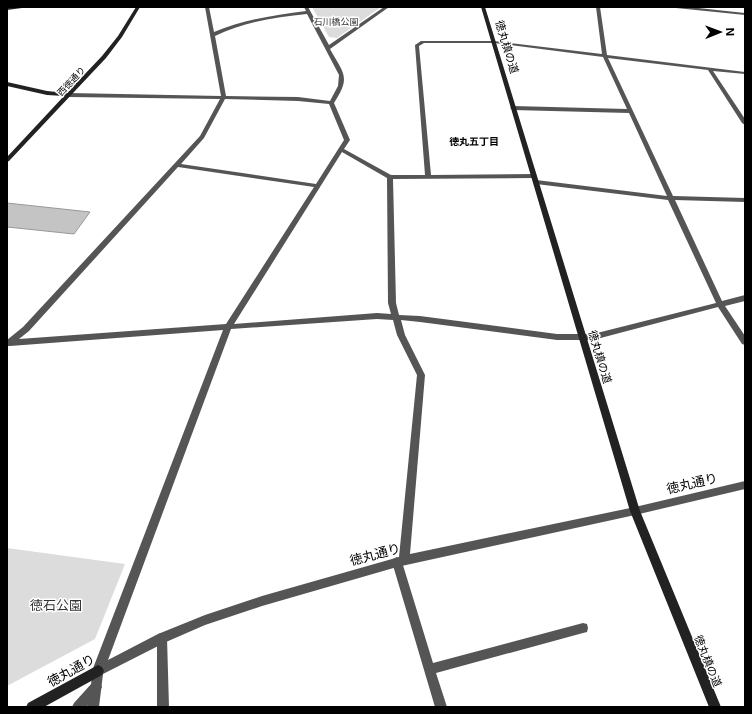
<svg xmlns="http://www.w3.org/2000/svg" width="752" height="714" viewBox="0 0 752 714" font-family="Inter,'Noto Sans JP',sans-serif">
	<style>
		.green { fill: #dcdcdc }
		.building { fill: #c4c4c4; stroke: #999 }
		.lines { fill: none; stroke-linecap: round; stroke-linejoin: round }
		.lane { fill: #555; fill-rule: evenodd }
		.street { fill: #555; fill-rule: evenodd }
		.secondary { fill: #222; fill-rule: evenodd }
		.labels { text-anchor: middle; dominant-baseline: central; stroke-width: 3; stroke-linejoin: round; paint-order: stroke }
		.far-park-label { font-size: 9px; fill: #333; stroke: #fff }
		.far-street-label { font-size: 9px; fill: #000; stroke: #fff }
		.far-neighbourhood-label { font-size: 10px; font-weight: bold; fill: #000; stroke: #fff }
		.street-label { font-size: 11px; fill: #000; stroke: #fff }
		.near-street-label { font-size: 13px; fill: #000; stroke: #fff }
		.near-park-label { font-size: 13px; fill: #333; stroke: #fff }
	</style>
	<rect width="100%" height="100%" fill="#fff"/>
	<path class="green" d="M312 7H381L337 38 329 37Z
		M7 548 125 564 95 639 7 686Z"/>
	<path class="building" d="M7 203 90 212 74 234 7 227Z"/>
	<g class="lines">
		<path class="lane" d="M397 557 401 559 402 562 433 663 583 623 587 624 588 628 587 632 583 633 436 673 447 707H435L392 562 393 559Z
			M162 633 166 634 167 638 169 707H157V638L158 634Z
			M96 681 100 683 102 687 100 691 86 707H72L74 703 92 683Z"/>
		<path class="street" d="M205 7H209L214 32C243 20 274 15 306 11L304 7H308L329 45 384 7H389L330 49C344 74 351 77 334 103L350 140 344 149 391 175H425L415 45 421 41H494L602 54 596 7H600L607 55 745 72V74L713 71 745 119V125L742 123 708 70 608 58 673 196 745 198V202L675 200 722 301 745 295V301L725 306 745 336V345L742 344 718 307 593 340H557L420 322 401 320 405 335 425 375 410 554 635 507 745 481V489L635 515 397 567 262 606 205 625 166 642 103 674 99 707H87L91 686 92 671 223 330 10 346H7V340L23 327 200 136 220 99 69 97 66 95 69 93 221 96ZM307 14 339 75 338 86 330 101 298 97 226 96 215 36C244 22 275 17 307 14ZM424 43H494L603 57 627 109 513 106 510 108 513 110 629 113 667 196 536 180 533 182 536 184 668 200 716 303 593 334H557L420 316 399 315 396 303 393 179 534 178 537 176 534 174 431 175 419 46ZM225 99 298 101 329 104 344 140 316 184 181 164 204 138ZM342 152 387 178 388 303 391 314 377 313 234 324ZM178 167 314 187 226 324 19 339 29 331ZM377 319 393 320 397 335 417 375 399 557 262 596 205 615 158 634 108 660 231 329Z
			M674 7H689L745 13V15L676 8Z"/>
		<path class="secondary" d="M24 7 22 8 7 10V8Z
			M136 7H140L122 37 106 58 9 161 7 162V157L64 96 47 95 7 86V82L47 91 67 93 102 56 118 36Z
			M481 7H485L640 511 721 707H709L630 511Z
			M98 665 102 667 104 671 102 675 44 707H26L28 703Z"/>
	</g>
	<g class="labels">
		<g class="far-park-label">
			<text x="336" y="21">石川橋公園</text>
		</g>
		<g class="far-street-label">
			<text transform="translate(71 81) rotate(-47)">西徳通り</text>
		</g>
		<g class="far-neighbourhood-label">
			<text x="474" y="141">徳丸五丁目</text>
		</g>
		<g class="street-label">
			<text transform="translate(507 47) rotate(73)">徳丸槙の道</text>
			<text transform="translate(600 357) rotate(73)">徳丸槙の道</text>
			<text transform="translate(708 661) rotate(68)">徳丸槙の道</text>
		</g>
		<g class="near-street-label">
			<text transform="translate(692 483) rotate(-13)">徳丸通り</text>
			<text transform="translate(375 554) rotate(-15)">徳丸通り</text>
			<text transform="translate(71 670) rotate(-29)">徳丸通り</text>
		</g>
		<g class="near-park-label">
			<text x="56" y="605">徳石公園</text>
		</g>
	</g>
	<rect width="752" height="714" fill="none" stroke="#000000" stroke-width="16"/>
	<g transform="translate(720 32) rotate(89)" stroke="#ffffff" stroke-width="3" paint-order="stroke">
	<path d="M0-3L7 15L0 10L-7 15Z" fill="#000000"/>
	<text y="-6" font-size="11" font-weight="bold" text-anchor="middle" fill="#000000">N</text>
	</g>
</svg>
